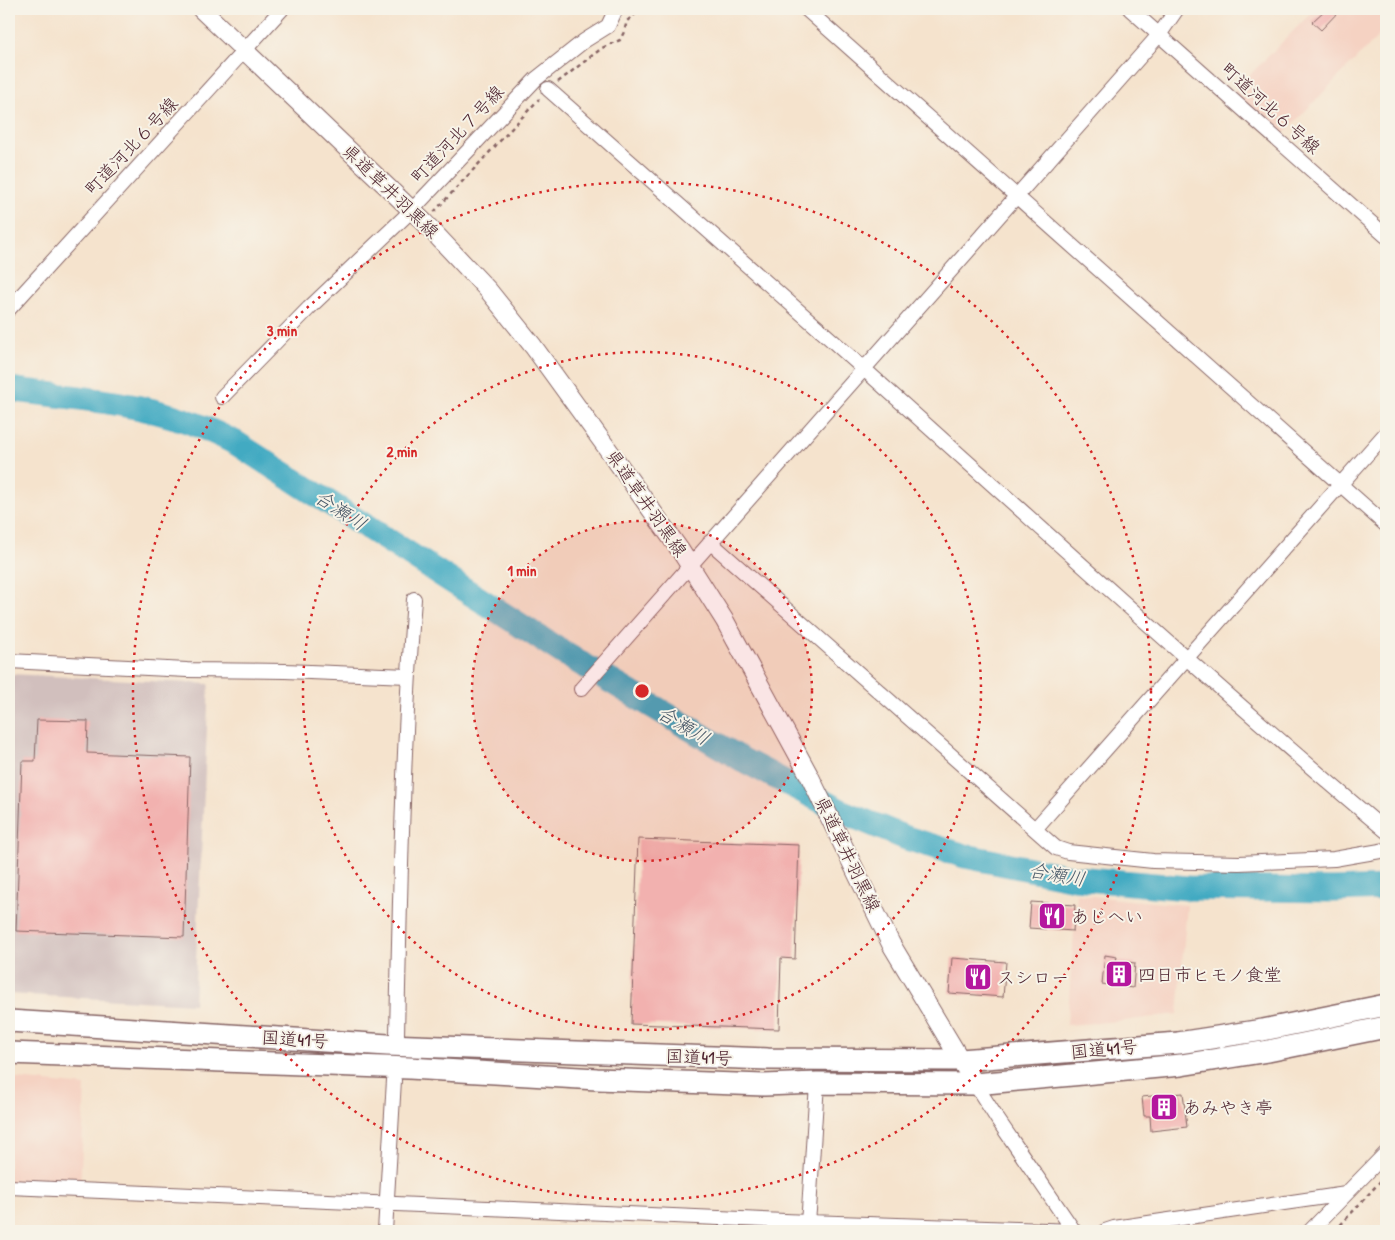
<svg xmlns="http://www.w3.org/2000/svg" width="1395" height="1240" viewBox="0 0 1395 1240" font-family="'Patrick Hand','Klee One',sans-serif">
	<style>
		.built { fill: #f5d2c2 }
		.industrial { fill: #d1bfbd }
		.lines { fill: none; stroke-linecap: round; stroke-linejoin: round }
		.river { stroke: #42aac2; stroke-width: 25 }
		.building { fill: #f2b1af }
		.minor-casing { stroke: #866464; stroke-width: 16 }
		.major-casing { stroke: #866464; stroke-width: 20 }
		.highway-casing { stroke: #866464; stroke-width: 24 }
		.path { stroke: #866464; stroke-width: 2.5; stroke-dasharray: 4 4; stroke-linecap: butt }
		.minor { stroke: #fff; stroke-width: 14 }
		.major { stroke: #fff; stroke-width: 18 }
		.highway { stroke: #fff; stroke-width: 21 }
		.ring { fill: none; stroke: #d62828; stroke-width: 2.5; stroke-dasharray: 2.5 5 }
		.labels { text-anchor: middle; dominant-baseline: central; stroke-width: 4; stroke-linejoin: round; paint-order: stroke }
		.street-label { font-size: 18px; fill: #4a1f2b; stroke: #f7f3e8 }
		.poi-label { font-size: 18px; fill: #4a1f2b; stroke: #f7f3e8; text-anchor: start }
		.water-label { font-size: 19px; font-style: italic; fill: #475767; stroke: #f7f3e8 }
		.centre { fill: #d62828; stroke: #f7f3e8; stroke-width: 2.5 }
		.ring-label { font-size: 15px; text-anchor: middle; font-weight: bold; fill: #d62828; stroke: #f7f3e8; stroke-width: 4; stroke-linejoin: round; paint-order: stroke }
	</style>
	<rect width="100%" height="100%" fill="#f7f3e8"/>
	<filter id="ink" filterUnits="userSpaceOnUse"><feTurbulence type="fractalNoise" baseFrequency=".02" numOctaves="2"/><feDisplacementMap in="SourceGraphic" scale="10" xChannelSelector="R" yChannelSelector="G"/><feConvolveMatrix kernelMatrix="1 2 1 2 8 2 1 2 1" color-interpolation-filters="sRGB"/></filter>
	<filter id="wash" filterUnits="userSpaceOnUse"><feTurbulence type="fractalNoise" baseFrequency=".0096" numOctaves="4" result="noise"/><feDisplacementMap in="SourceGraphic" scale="20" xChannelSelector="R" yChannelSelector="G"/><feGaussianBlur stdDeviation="1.12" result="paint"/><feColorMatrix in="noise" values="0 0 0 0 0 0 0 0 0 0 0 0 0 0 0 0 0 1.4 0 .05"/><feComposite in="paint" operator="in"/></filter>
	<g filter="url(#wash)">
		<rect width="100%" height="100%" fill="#f5e3cd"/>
		<path class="built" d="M1315 9H1383L1386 11V28L1280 137 1231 94Z
			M1077 894 1127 900 1187 905 1178 1014 1122 1021 1067 1025Z
			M9 1078 85 1086 80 1190 9 1186Z"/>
		<path class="industrial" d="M9 674 209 684 194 1004 9 994Z"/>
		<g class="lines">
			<path class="river" d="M9 389C66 397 132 401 187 421 203 427 220 435 236 443L565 654 743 760 843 812 906 838 965 856 1075 878 1188 888 1333 890 1386 888"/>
		</g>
		<g id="blocks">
			<path class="building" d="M1326 9H1341L1321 30 1312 22Z
				M37 720 88 721 87 753 190 757 184 937 16 931 22 761H35Z
				M638 839 799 845 795 959 781 958 779 1029 631 1024Z
				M1031 902 1075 905 1073 931 1029 928Z
				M1105 955 1117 957 1116 961 1135 963 1133 988 1102 984Z
				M952 958 1006 962 1003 997 949 993Z
				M1183 1093 1187 1127 1151 1131 1150 1116H1144L1142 1097Z"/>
		</g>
	</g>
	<g filter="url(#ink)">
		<use href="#blocks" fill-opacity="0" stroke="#866464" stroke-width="1"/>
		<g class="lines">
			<g class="minor-casing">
				<path id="minor" d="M806 9 1386 525
					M1130 9 1386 236
					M548 89C653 182 759 275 864 369 1037 524 1208 681 1386 831
					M9 309 282 9
					M222 397 309 308 412 210 536 79 584 41 608 26 616 9
					M710 542 1056 848 1068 852 1153 861 1239 863 1334 859 1386 850
					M9 661 187 670 285 671 408 676
					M581 689 1159 35 1177 9
					M1035 829 1386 433
					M397 1035C400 889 403 744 414 599
					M975 1084 998 1120 1074 1231
					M9 1187 808 1222 1074 1231
					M385 1231 394 1080
					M807 1231 809 1210 817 1083
					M1105 1231 1114 1228 1346 1194
					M1310 1231 1386 1153"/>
			</g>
			<g class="major-casing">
				<path id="major" d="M201 9 424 222 488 290 533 346 607 448 680 550 725 621 809 775 891 944 975 1084"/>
			</g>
			<g class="highway-casing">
				<path id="highway" d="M9 1021 388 1045 768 1059 961 1060 1178 1043 1263 1030 1386 1005
					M9 1053 409 1068 597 1079 764 1085 817 1083 975 1084 1181 1065 1268 1051 1386 1027"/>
			</g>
			<path class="path" d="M558 82 602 48 620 40 624 32 627 21 641 9
				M434 212 539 99
				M1335 1231 1386 1175"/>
			<use href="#minor" class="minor"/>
			<use href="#major" class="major"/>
			<use href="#highway" class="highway"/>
		</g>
	</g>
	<circle cx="642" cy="691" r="170" fill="#d62828" fill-opacity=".12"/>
	<g class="ring">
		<circle cx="642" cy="691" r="170"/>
		<circle cx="642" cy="691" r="339"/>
		<circle cx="642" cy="691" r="509"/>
	</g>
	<defs>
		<g id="restaurant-square" transform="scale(1.4375)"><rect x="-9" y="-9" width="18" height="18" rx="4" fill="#b5179e" stroke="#f7f3e8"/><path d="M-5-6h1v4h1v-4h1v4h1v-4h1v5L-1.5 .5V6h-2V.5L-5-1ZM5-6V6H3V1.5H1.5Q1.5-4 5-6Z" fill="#fff"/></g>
		<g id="building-square" transform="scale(1.4375)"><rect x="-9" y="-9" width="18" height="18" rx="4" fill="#b5179e" stroke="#f7f3e8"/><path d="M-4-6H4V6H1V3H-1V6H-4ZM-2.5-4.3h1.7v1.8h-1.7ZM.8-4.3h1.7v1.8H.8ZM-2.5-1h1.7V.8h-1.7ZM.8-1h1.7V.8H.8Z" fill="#fff"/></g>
	</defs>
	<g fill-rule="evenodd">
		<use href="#restaurant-square" x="1052" y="916"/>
		<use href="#building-square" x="1119" y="974"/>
		<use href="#restaurant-square" x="978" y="977"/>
		<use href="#building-square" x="1164" y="1107"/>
	</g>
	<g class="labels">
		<g class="street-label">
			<text transform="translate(1271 108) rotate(42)">町道河北６号線</text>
			<text transform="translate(457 134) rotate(-47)">町道河北７号線</text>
			<text transform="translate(131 146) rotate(-47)">町道河北６号線</text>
			<text transform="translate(391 191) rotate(44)">県道草井羽黒線</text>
			<text transform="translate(647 503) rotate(55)">県道草井羽黒線</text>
			<text transform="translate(848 854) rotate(64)">県道草井羽黒線</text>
			<text transform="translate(295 1039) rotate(4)">国道41号</text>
			<text transform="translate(1104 1049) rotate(-5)">国道41号</text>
			<text transform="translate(699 1057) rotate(2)">国道41号</text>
		</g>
		<g class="poi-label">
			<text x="1071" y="916">あじへい</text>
			<text x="1138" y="974">四日市ヒモノ食堂</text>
			<text x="997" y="977">スシロー</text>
			<text x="1183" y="1107">あみやき亭</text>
		</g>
		<g class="water-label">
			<text transform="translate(341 510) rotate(33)">合瀬川</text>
			<text transform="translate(684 725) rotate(31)">合瀬川</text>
			<text transform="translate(1057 874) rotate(10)">合瀬川</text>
		</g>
	</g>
	<circle cx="642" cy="691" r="8" class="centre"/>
	<g class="ring-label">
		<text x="282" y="336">3 min</text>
		<text x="402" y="457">2 min</text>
		<text x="522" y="576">1 min</text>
	</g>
	<rect width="1395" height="1240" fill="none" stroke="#f7f3e8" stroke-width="30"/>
</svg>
